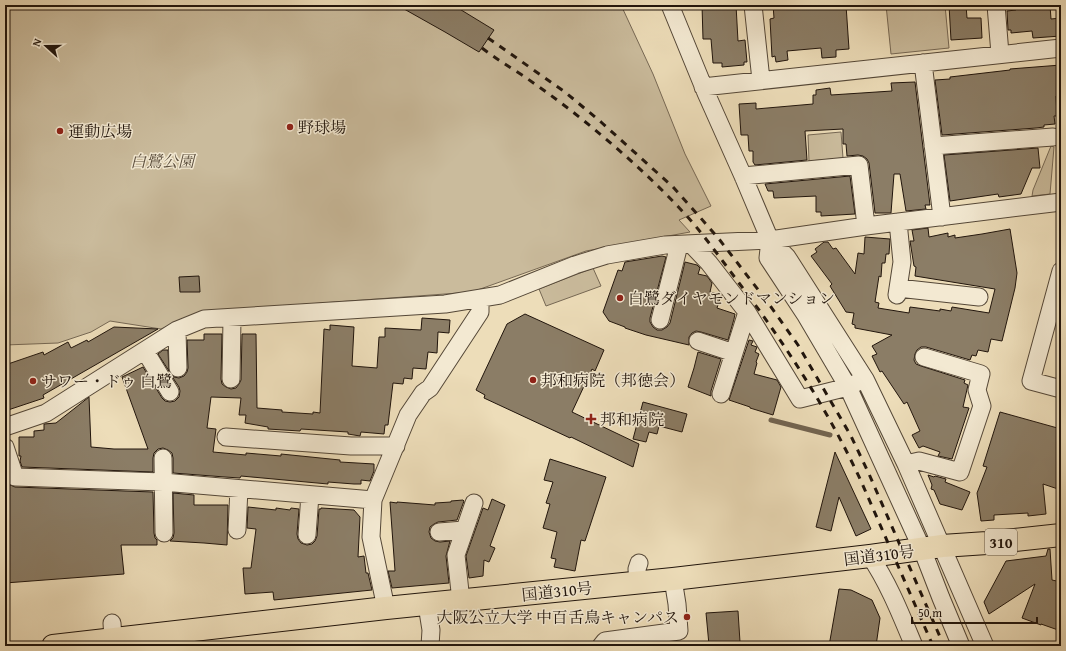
<svg xmlns="http://www.w3.org/2000/svg" width="1066" height="651" viewBox="0 0 1066 651" font-family="'Gentium Book Plus','Noto Serif JP',serif">
	<style>
		.green { fill: #cabb9c; stroke: #766854 }
		.lines { fill: none; stroke-linecap: round; stroke-linejoin: round }
		.stream { stroke: #726450; stroke-width: 5 }
		.building { fill: #8b7d66; stroke: #21150c }
		.minor-casing { stroke: #544737; stroke-width: 19 }
		.highway-casing { stroke: #21150c; stroke-width: 24 }
		.minor { stroke: #f3e9d2; stroke-width: 17 }
		.highway { stroke: #edddb9; stroke-width: 22 }
		.rail { stroke: #21150c; stroke-width: 3; stroke-dasharray: 7 7; stroke-linecap: butt }
		.poi-dot { fill: #8f2418; stroke: #f3e9d2; stroke-width: 1.5 }
		.labels { text-anchor: middle; dominant-baseline: central; stroke-width: 3; stroke-linejoin: round; paint-order: stroke }
		.shield { fill: #f3e9d2; stroke: #605547; stroke-width: 1 }
		.shield-label { font-size: 15px; font-weight: bold; fill: #21150c }
		.poi-label { font-size: 16px; fill: #21150c; stroke: #f3e9d2; text-anchor: start }
		.park-label { font-size: 16px; font-style: italic; fill: #5c4f3e; stroke: #f3e9d2 }
		.street-label { font-size: 16px; fill: #21150c; stroke: #f3e9d2 }
	</style>
	<rect width="100%" height="100%" fill="#edddb9"/>
	<filter id="stains"><feTurbulence type="fractalNoise" baseFrequency=".005" numOctaves="4"/><feColorMatrix values="0 0 0 0 .2 0 0 0 0 .09 0 0 0 0 .02 0 0 0 .5 -.17"/></filter>
	<radialGradient id="worn" r=".72"><stop offset=".6" stop-color="#630" stop-opacity="0"/><stop offset="1" stop-color="#630" stop-opacity=".3"/></radialGradient>
	<path class="green" d="M5 5H621L653 74 685 154 711 206 679 220 690 232 586 251 472 292 199 312 161 329 110 321 91 332 58 343 5 345Z
		M886 5H945L949 48 891 54Z
		M841 132 843 158 809 161 808 135Z
		M1051 146 1054 147 1050 194 1032 196 1033 190Z
		M593 268 601 286 546 306 539 289Z"/>
	<g class="lines">
		<path class="stream" d="M771 420 830 435"/>
	</g>
	<path class="building" d="M397 5H453L494 30 479 52 445 32Z
		M702 5H736L738 41 745 40 747 62H744V65L722 67V63H713L711 39H703Z
		M773 5H846L849 49 836 50V57L822 58 821 48 787 51 788 60 776 62 775 56 772 57 770 19 774 18Z
		M949 5H966L967 18H981L982 38 951 40Z
		M1016 5H1050L1051 19 1061 18V36L1033 38 1032 31 1011 33V30H1008L1007 11 1016 10Z
		M1061 65V96H1056L1057 116H1054L1055 124 1044 125V127L1036 128 942 135 935 80 950 79V77L1010 70V69Z
		M915 82 930 205H925L926 209 906 211 900 174H894L891 213H875L869 163 867 159 863 156 858 155 847 156 846 144H843V129L805 131 807 160 755 165 753 162V151H749L748 135H741L739 104 756 103V109L813 104V95H816V90L830 88 831 95 892 91 891 83Z
		M1038 148 1040 168H1032L1021 194 999 197 998 194 950 201 944 155Z
		M850 176 855 214 821 216V212H816V196L774 198 773 191H768L765 184Z
		M928 228 929 237 948 233V237L955 235V238L982 234 1010 229 1017 273 1015 288 1002 341 991 339 988 352 978 350 976 356 972 355 970 360 926 347H921L917 350 915 354 914 360 916 364 921 366 965 380 964 383 968 385 963 407 969 408 952 459 938 456 940 452 923 446 919 448 912 435 920 431 907 402 904 404 882 371 880 372 872 356 877 354 872 346 892 335 855 328V325L852 324 854 313 846 312 830 286 832 284 811 256 817 252 815 249 824 242H828L833 249 836 248 855 274 858 253 864 254 865 237 890 239 889 254H886L885 263H882L881 277 879 276 875 302 879 303 878 308 909 313 910 307 940 311V309L951 311 952 307 989 313 995 289 915 276 916 267 914 266 910 241H914L912 230Z
		M662 256 666 257 650 318V322L653 327 657 330H662L667 327 670 323 685 262 697 265 700 268 698 274 707 276 712 283 710 292 721 295 717 308 735 314 734 319 728 340 701 332 696 331 692 333 689 337V345L646 335 625 328V327L609 321 603 312 618 270 622 271 625 262Z
		M199 276 200 292H180L179 277Z
		M525 314 604 350 595 371 592 369 572 412 639 444 633 467 571 437 570 438 484 398 485 395 476 390 507 324Z
		M422 318 450 320 449 333 438 332 437 353 428 352 426 369 413 368 412 379 404 378 403 384 393 383 388 425H385L384 434 361 432 360 436 348 434V432L301 429 300 431 268 429V427L245 423 246 415H239L241 398 211 397 207 428 216 429 213 452 246 455V453L281 456V454L340 460V462L374 464V471L370 481 361 480V484H354L328 482V484L241 476 240 478 225 477 173 473V458L172 453 168 450 163 448 158 449 154 453 153 458V472L22 467 20 461 21 456H19V437H34V431L44 430V424L56 423 89 397 91 447 114 449H148L122 377 143 367 162 398 165 401 170 402 175 401 179 397 180 391 179 387 171 375 174 377 179 378 184 376 187 372 188 368 187 340H204V334H222L221 379 222 384 226 387 231 389 236 388 239 384 241 380 242 334H256L257 408 282 410V412L313 414V412L320 413 324 329 330 330V325L354 327 352 366 377 368 379 337H385V328L421 330Z
		M114 327 158 329 43 395 44 398 5 411V365L43 352 44 355 68 342 71 348 87 340 88 342Z
		M749 340 753 341 751 345 757 347 755 352 759 354 756 362 757 363 754 374 777 380 781 387 773 415 750 408V407L729 400Z
		M163 350H168L169 371 158 354Z
		M698 352 721 359 711 391V396L688 387 694 368Z
		M643 402 687 414 682 432 659 426 657 434 649 432 646 442 633 439Z
		M1000 412 1061 429V490L1043 484 1046 514 1028 516V513L994 515V520L981 521 977 493 987 467 983 466Z
		M835 452 871 529 856 536 839 497 831 531 816 527Z
		M550 459 606 477 585 541 581 540 575 571 554 567 556 559 551 558 557 532 543 528 550 504 546 503 553 482 544 480Z
		M928 475 934 477 935 476 946 479 945 482 970 492 962 510 940 504 934 490 931 489 932 485Z
		M8 484 15 487 153 492 154 533 155 538 157 540V545H121L124 574 5 583V485Z
		M173 493 194 495V505H228L227 545 204 543 170 541 173 538 174 533Z
		M492 499 505 505 490 546 495 548 489 562 484 560 483 576 469 578 466 556 483 508 488 510Z
		M463 500 464 501 457 520 438 522 434 524 430 527 429 532 431 538 435 541 440 542 450 541 446 556 449 583 392 588 388 571H395L390 502 397 503V502L435 505V503L451 502V501Z
		M248 507 276 510V508L290 510 291 508 299 509 297 534 298 539 301 543 307 545 312 544 315 541 317 536 319 509H321V508L354 510 360 517 358 557 364 556 366 573H368L372 590 274 600 273 592 245 594 243 568H251L256 529 247 528Z
		M1048 549H1050L1052 580 1061 582V631L1041 624V625L1022 618 1035 584 989 614 984 602 1006 561 1046 556Z
		M839 589 851 590 872 600 880 618 876 646H829Z
		M738 611 740 642 709 645 706 613Z"/>
	<g class="lines">
		<g class="minor-casing">
			<path id="minor" d="M670 5 706 93 743 176 770 240 787 257 865 379 906 464 985 646
				M753 5 761 80
				M996 5 1000 54
				M923 63 942 217
				M703 87 1061 48
				M933 146 1053 137
				M743 176 859 165 866 226
				M770 240 768 258 805 314 848 387 922 549 941 598 961 646
				M691 244 709 263 747 312 800 399 848 387 858 382
				M1061 271 1031 381 1061 389
				M898 288 979 297
				M897 295 902 262 898 222
				M660 320 679 245
				M177 330 178 368
				M698 341 734 353
				M145 351 170 392
				M231 379 232 318
				M721 394 747 312
				M5 427 46 413 177 330 204 319 445 304 500 295 575 265 607 255 665 245 770 240 866 226 1061 202
				M226 437 351 446H396
				M5 447 15 477 163 482 373 500 371 537 386 608
				M163 458 164 533
				M906 464 919 461 960 472 982 406 977 390 981 374 924 357
				M373 500 408 415 423 393 430 388 480 312V299
				M237 530 239 489
				M439 532 464 530
				M307 535 310 495
				M870 556C889 584 901 615 914 646
				M638 582 637 569 639 563
				M461 601 456 555 474 503
				M427 605 431 630 430 646
				M112 623 113 639
				M601 646 605 641 679 631 677 604 673 579"/>
		</g>
		<g class="highway-casing">
			<path id="highway" d="M53 646 386 608 673 579 870 556 942 546 987 543 1061 535"/>
		</g>
		<use href="#minor" class="minor"/>
		<use href="#highway" class="highway"/>
		<path class="rail" d="M488 38 565 92 601 122 673 187 699 216 719 239 766 300 798 345 851 436 869 474 944 646
			M482 48C495 58 508 66 522 75 547 92 571 110 594 129 629 158 663 189 693 223 709 242 724 263 739 283 786 345 828 410 861 481L933 646"/>
	</g>
	<g class="poi-dot">
		<circle cx="290" cy="127" r="4"/>
		<circle cx="60" cy="131" r="4"/>
		<circle cx="620" cy="298" r="4"/>
		<circle cx="533" cy="380" r="4"/>
		<circle cx="33" cy="381" r="4"/>
		<path d="M589 413h4v4h4v4h-4v4h-4v-4h-4v-4h4z"/>
		<circle cx="687" cy="617" r="4"/>
	</g>
	<g class="labels">
		<rect class="shield" x="985" y="529" width="32" height="26" rx="3"/>
		<g class="shield-label">
			<text x="1001" y="542">310</text>
		</g>
		<g class="poi-label">
			<text x="298" y="127">野球場</text>
			<text x="68" y="131">運動広場</text>
			<text x="628" y="298">白鷺ダイヤモンドマンション</text>
			<text x="541" y="380">邦和病院（邦徳会）</text>
			<text x="41" y="381">サワー・ドゥ 白鷺</text>
			<text x="600" y="419">邦和病院</text>
			<text x="679" y="617" text-anchor="end">大阪公立大学 中百舌鳥キャンパス</text>
		</g>
		<g class="park-label">
			<text x="162" y="161">白鷺公園</text>
		</g>
		<g class="street-label">
			<text transform="translate(879 555) rotate(-7)">国道310号</text>
			<text transform="translate(557 591) rotate(-6)">国道310号</text>
		</g>
	</g>
	<rect width="1066" height="651" fill="none" stroke="#edddb9" stroke-width="20"/>
	<rect x="6" y="6" width="1054" height="639" fill="none" stroke="#21150c" stroke-width="2"/>
	<rect x="10" y="10" width="1046" height="631" fill="none" stroke="#21150c"/>
	<g transform="translate(46 46) rotate(291)" stroke="#f3e9d2" stroke-width="3" paint-order="stroke">
	<path d="M0-3L7 15L0 10L-7 15Z" fill="#21150c"/>
	<text y="-6" font-size="11" font-weight="bold" text-anchor="middle" fill="#21150c">N</text>
	</g>
	<path d="M912 617v6h125v-6" fill="none" stroke="#21150c" stroke-width="2"/>
	<text x="918" y="617" font-size="12" fill="#21150c" stroke="#f3e9d2" stroke-width="3" paint-order="stroke">50 m</text>
	<rect width="100%" height="100%" filter="url(#stains)"/>
	<rect width="100%" height="100%" fill="url(#worn)"/>
</svg>
